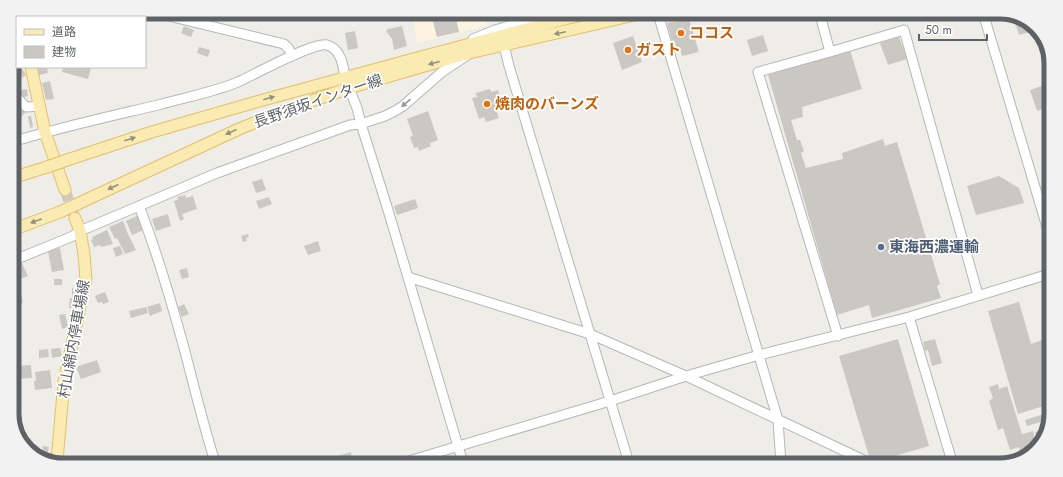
<svg xmlns="http://www.w3.org/2000/svg" width="1063" height="477" viewBox="0 0 1063 477" font-family="Jost,'Noto Sans JP',sans-serif">
	<style>
		.commercial { fill: #fcf4e0 }
		.building { fill: #cbc8c4 }
		.lines { fill: none; stroke-linecap: round; stroke-linejoin: round }
		.major-tunnel { stroke: #cbcac7; stroke-width: 11; stroke-dasharray: 11 5.5; stroke-linecap: butt }
		.minor-casing { stroke: #b4b7ba; stroke-width: 11 }
		.major-casing { stroke: #e7be68; stroke-width: 13 }
		.minor { stroke: #fff; stroke-width: 9 }
		.major { stroke: #f9ebb2; stroke-width: 11 }
		.major-bridge-casing { stroke: #e7be68; stroke-width: 13; stroke-linecap: butt }
		.major-bridge { stroke: #f9ebb2; stroke-width: 11 }
		.oneway { fill: #949281 }
		.oneway2 { fill: #96999c }
		.food-dot { fill: #e8710a; stroke: #fff; stroke-width: 1.5 }
		.service-dot { fill: #5c6f8a; stroke: #fff; stroke-width: 1.5 }
		.labels { text-anchor: middle; dominant-baseline: central; stroke-width: 3.5; stroke-linejoin: round; paint-order: stroke }
		.food-label { font-size: 15px; font-weight: bold; fill: #c56008; stroke: #fff; text-anchor: start }
		.street-label { font-size: 15px; fill: #5e6266; stroke: #fff }
		.service-label { font-size: 15px; font-weight: bold; fill: #4e5e75; stroke: #fff; text-anchor: start }
		.rim { fill: none; stroke: #5e6266; stroke-width: 5 }
	</style>
	<rect width="100%" height="100%" fill="#efede7"/>
	<path class="commercial" d="M412 13 485 14 487 26 417 43Z"/>
	<path class="building" d="M77 12H105L104 17H75Z
		M431 14H455L459 32 437 37Z
		M1013 16H1020L1037 30 1019 35Z
		M689 19 699 52 682 56 680 48 677 49 674 40 672 41 667 23Z
		M184 26 194 30 191 37 181 33Z
		M402 26 407 46 394 50 392 39 386 31 388 29Z
		M355 31 358 48 348 50 345 33Z
		M763 35 768 51 752 56 747 40Z
		M633 36 642 62 622 70 613 43Z
		M899 37 907 59 888 65 880 43Z
		M199 47 210 50 208 57 197 53Z
		M850 50 862 89 802 107 803 117 791 120 797 140H800L804 151 801 153 806 168 843 159 842 153 883 139 885 146 897 142 940 284 937 286 941 298 872 318 869 305 837 315 768 75Z
		M17 61V67H21L26 75 21 78 19 74 12 79V65Z
		M38 67H47L48 73 39 75Z
		M63 67H91L88 79 62 72Z
		M50 81 54 99 46 100 42 83Z
		M1051 83 1050 107 1037 111 1030 90Z
		M27 89 28 96 19 98 15 91Z
		M490 89 491 92 498 90 503 104 495 107 499 118 486 122 484 117 479 119 472 98 477 97 476 93Z
		M23 106 27 111 20 118 15 112Z
		M428 111 438 140 430 143 431 146 419 151 418 147 414 148 410 137 413 136 407 119Z
		M28 116H31L33 127 30 128Z
		M999 176 1019 188 1024 203 976 215 967 186Z
		M262 179 266 190 256 193 252 182Z
		M185 195 186 198 193 196 197 209 182 214 184 219 180 221 174 201 178 200 177 197Z
		M269 197 272 204 259 209 256 201Z
		M415 199 418 208 397 215 394 206Z
		M168 214 171 226 156 231 152 219Z
		M139 215 144 230 132 235 126 221Z
		M123 221 128 234 136 250 125 254 117 238 115 239 109 227Z
		M107 230 113 244 101 247 100 245 94 247 91 240 93 239 92 237Z
		M248 234 249 237 246 238 247 241 243 242 241 236Z
		M318 241 321 251 308 255 304 246Z
		M120 246 123 254 116 257 113 248Z
		M60 248 64 270 52 272 48 251Z
		M22 263 28 276 12 282V267Z
		M187 268 189 277 182 279 179 270Z
		M54 279H62V285H54Z
		M19 285 23 303 12 306V287Z
		M72 288 77 289 76 297H75L74 299H76L75 308H69L70 298H72Z
		M105 292 109 302 103 304 102 302 98 303 95 296Z
		M1019 302 1031 344 1042 340 1048 359 1047 405 1018 414 988 311Z
		M160 303 162 311 150 316 147 307Z
		M184 304 189 314 182 317 178 307Z
		M16 306 17 312H12V307Z
		M146 307 148 313 131 318 129 311Z
		M65 314 68 327 62 329 59 315Z
		M14 325H20L21 339H15Z
		M898 339 929 446 871 463 839 356Z
		M935 339 942 363 932 366 928 350 925 351 923 342Z
		M60 348 62 356 52 358 51 349Z
		M48 349 49 357 39 358V350Z
		M19 352 21 364 17 365 15 353Z
		M97 360 101 372 81 379 76 367Z
		M31 365 32 378 18 379 17 366Z
		M50 370 52 388 35 390 34 381H36L35 372Z
		M998 384 999 389 1007 386 1022 434 1033 431 1037 446 1034 450 1021 454 1019 447 1010 450 1003 428 998 430 989 401 993 398 989 387Z
		M1047 413V420L1027 426 1025 420Z
		M1047 429V434L1039 444 1035 432Z
		M43 446 49 447 46 461 42 460V458L41 457Z
		M351 452 353 462H318Z"/>
	<g class="lines">
		<path class="major-tunnel" d="M65 190 75 218"/>
		<g class="minor-casing">
			<path id="minor" d="M152 12 284 44 289 49 292 56
				M658 14 778 420 781 464
				M820 15 830 52 904 30 978 295
				M984 16 1049 234
				M473 39 495 30 550 14
				M504 45 509 66 629 463
				M830 52 758 72 838 336
				M349 88 357 108 361 124 388 210 463 463
				M12 92 26 107 40 106
				M12 142C61 127 112 116 162 104 187 97 214 92 238 82 254 75 313 42 327 45 341 49 343 65 345 77
				M139 206C157 252 171 300 184 348 194 386 203 424 215 462
				M12 261 61 241 73 236 80 231 217 173 350 125 361 124 385 116 395 111 403 106 442 72 466 56
				M408 277 590 334 686 376 872 464
				M909 317 953 465
				M402 463 610 401 686 376 759 355 909 317 1049 274"/>
		</g>
		<g class="major-casing">
			<path id="major" d="M31 67 45 132 65 190
				M67 160 152 132 263 100 417 58 584 14
				M12 178 50 166
				M12 230 60 212 239 129 289 109 349 88 469 53 639 14
				M57 461 64 381 86 279 84 254 80 231 75 218"/>
		</g>
		<use href="#minor" class="minor"/>
		<use href="#major" class="major"/>
		<g class="major-bridge-casing">
			<path id="major-bridge" d="M50 166 67 160"/>
		</g>
		<use href="#major-bridge" class="major-bridge"/>
	</g>
	<defs><path id="oneway-solid" d="M-6-.8H1V-3.2L6.5 0L1 3.2V.8H-6Z"/></defs>
	<g class="oneway">
		<use href="#oneway-solid" transform="translate(560 33) rotate(168)"/>
		<use href="#oneway-solid" transform="translate(434 63) rotate(165)"/>
		<use href="#oneway-solid" transform="translate(269 98) rotate(-16)"/>
		<use href="#oneway-solid" transform="translate(231 132) rotate(156)"/>
		<use href="#oneway-solid" transform="translate(130 139) rotate(-18)"/>
		<use href="#oneway-solid" transform="translate(113 187) rotate(155)"/>
		<use href="#oneway-solid" transform="translate(36 221) rotate(160)"/>
	</g>
	<use class="oneway2" href="#oneway-solid" transform="translate(406 103) rotate(139)"/>
	<g class="food-dot">
		<circle cx="681" cy="33" r="4"/>
		<circle cx="628" cy="50" r="4"/>
		<circle cx="487" cy="104" r="4"/>
	</g>
	<circle class="service-dot" cx="881" cy="247" r="4"/>
	<g class="labels">
		<g class="food-label">
			<text x="689" y="33">ココス</text>
			<text x="636" y="50">ガスト</text>
			<text x="495" y="104">焼肉のバーンズ</text>
		</g>
		<g class="street-label">
			<text transform="translate(318 101) rotate(-19)">長野須坂インター線</text>
			<text transform="translate(74 339) rotate(-80)">村山綿内停車場線</text>
		</g>
		<g class="service-label">
			<text x="889" y="247">東海西濃運輸</text>
		</g>
	</g>
	<path d="M0 0H1063V477H0ZM63 19H1000A44 44 0 0 1 1044 63V414A44 44 0 0 1 1000 458H63A44 44 0 0 1 19 414V63A44 44 0 0 1 63 19Z" fill="#f2f2f3" fill-rule="evenodd"/>
	<path class="rim" d="M63 19H1000A44 44 0 0 1 1044 63V414A44 44 0 0 1 1000 458H63A44 44 0 0 1 19 414V63A44 44 0 0 1 63 19Z"/>
	<rect x="16" y="16" width="130" height="52" fill="#ffffff" stroke="#bfc0c2"/>
	<rect x="24" y="29" width="20" height="6" fill="#f9ebb2" stroke="#bfc0c2"/>
	<text x="52" y="36" font-size="12" fill="#5e6266">道路</text>
	<rect x="24" y="46" width="20" height="12" fill="#cbc8c4" stroke="#bfc0c2"/>
	<text x="52" y="56" font-size="12" fill="#5e6266">建物</text>
	<path d="M919 34v6h68v-6" fill="none" stroke="#5e6266" stroke-width="2"/>
	<text x="925" y="34" font-size="12" fill="#5e6266" stroke="#ffffff" stroke-width="3" paint-order="stroke">50 m</text>
</svg>
